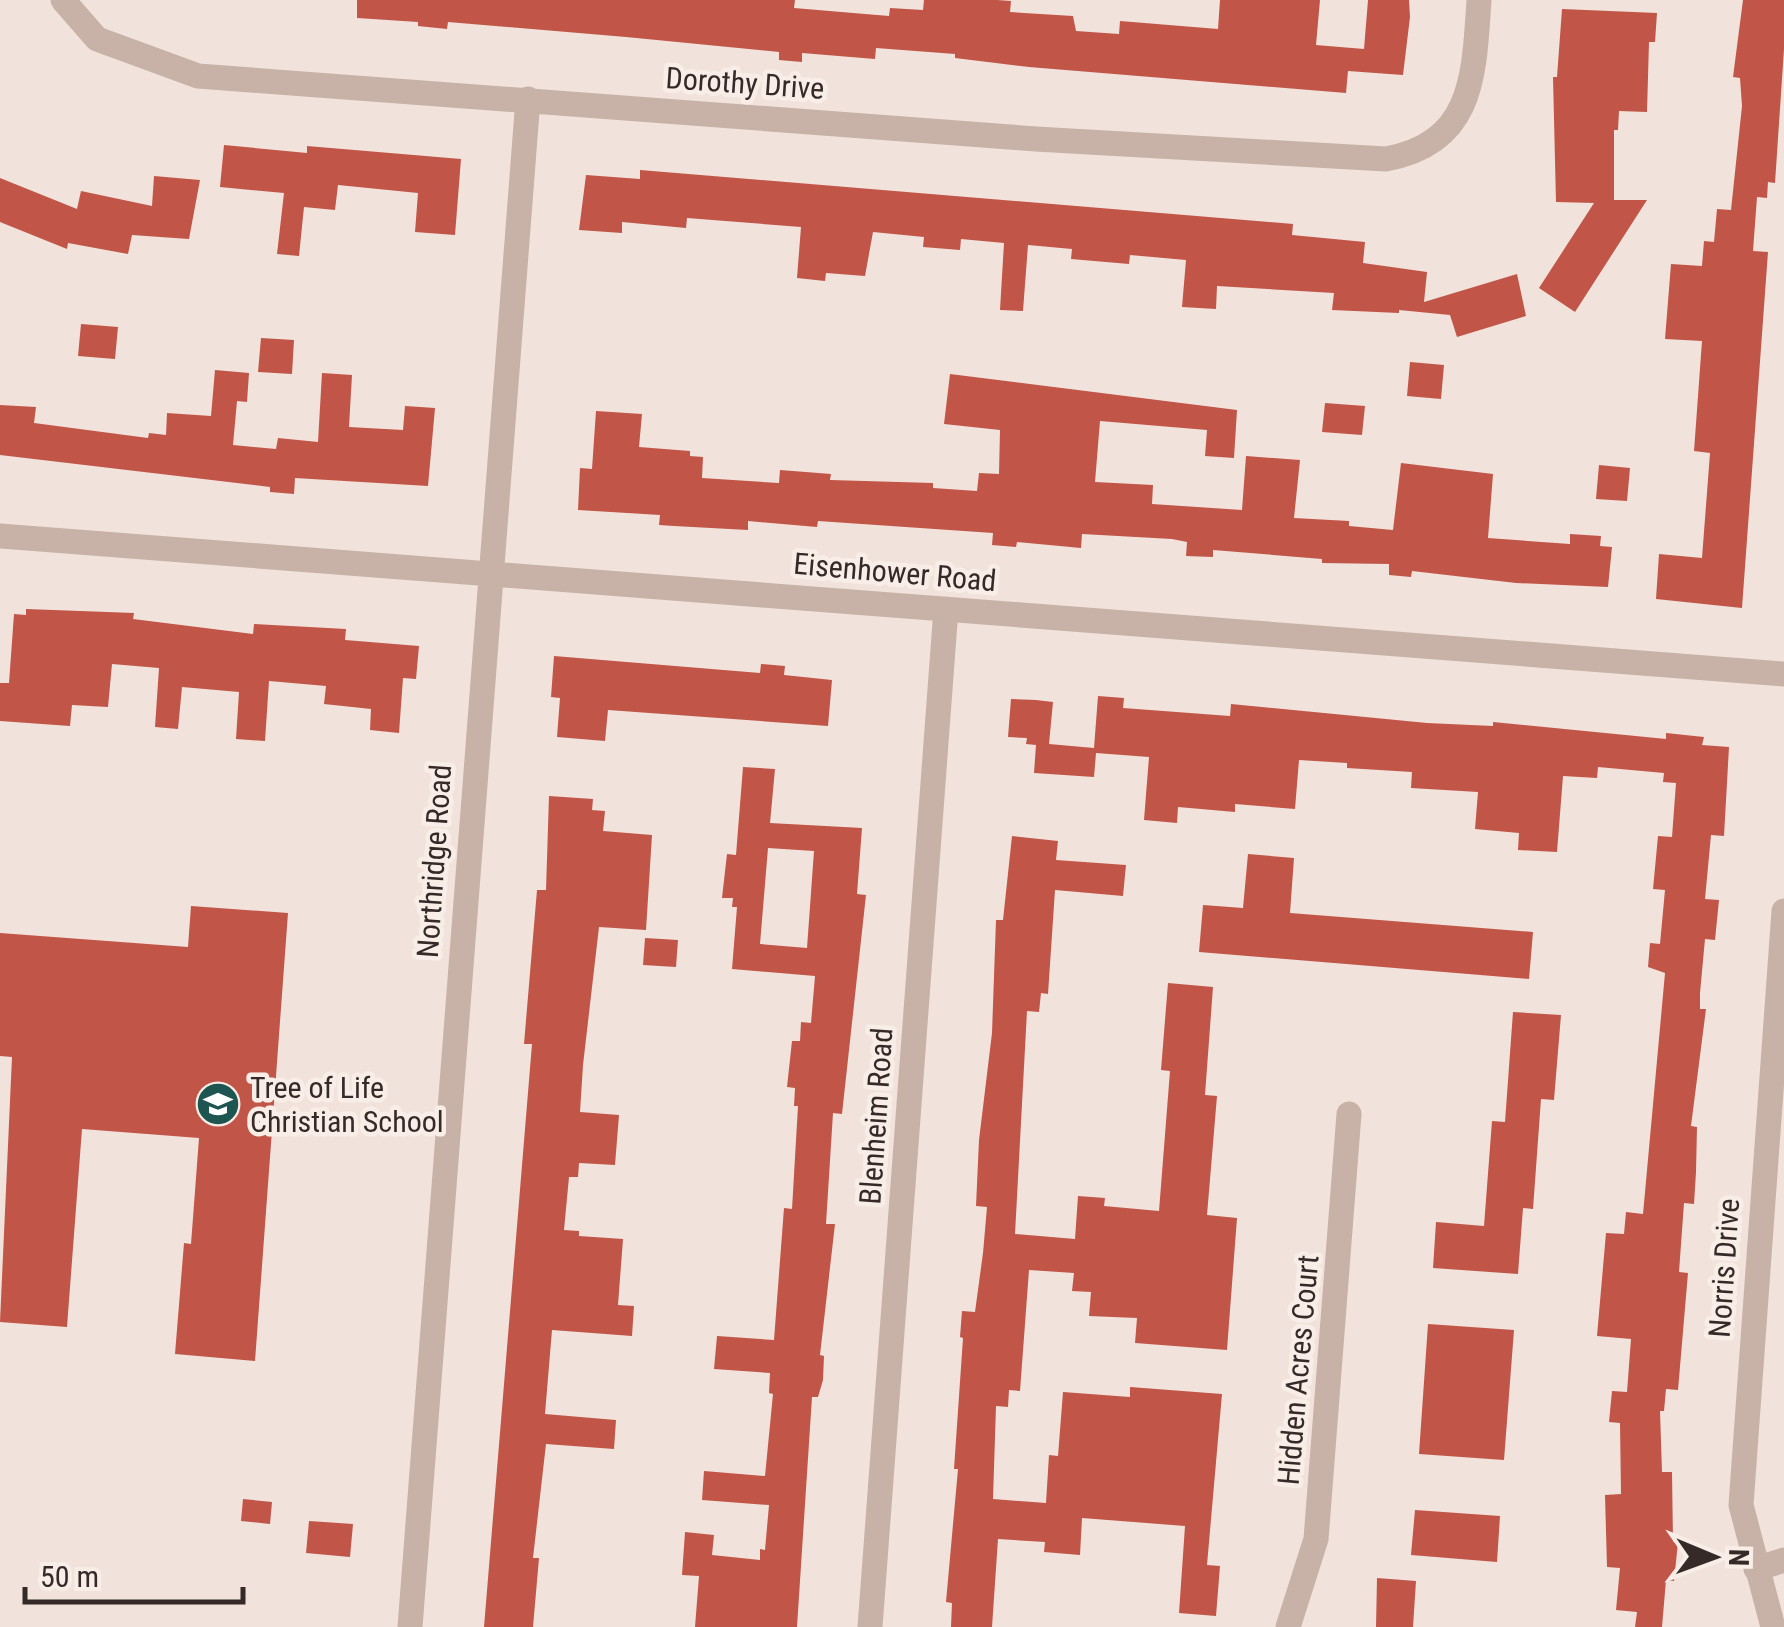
<svg xmlns="http://www.w3.org/2000/svg" width="1784" height="1627" viewBox="0 0 1784 1627" font-family="'Roboto Condensed',sans-serif">
	<style>
		.building { fill: #c15548; fill-rule: evenodd }
		.lines { fill: none; stroke-linecap: round; stroke-linejoin: round }
		.minor { stroke: #c8b2a7; stroke-width: 25 }
		.labels { text-anchor: middle; dominant-baseline: central; stroke-width: 9; stroke-linejoin: round; paint-order: stroke }
		.street-label { font-size: 30px; fill: #352a28; stroke: #f9eee7 }
		.poi-label { font-size: 30px; fill: #352a28; stroke: #f9eee7; text-anchor: start }
	</style>
	<rect width="100%" height="100%" fill="#f1e3db"/>
	<path class="building" d="M357 0H795L794 8 889 16 890 8 923 10 924 0H997L1011 1 1010 12 1073 16 1076 31 1119 34 1120 21 1218 29 1220 0H1320L1316 45 1364 49 1368 0H1409L1410 17 1403 75 1348 71 1346 93 1029 67 955 58V54L876 48 875 59 802 53V62L779 60V52L626 37 448 22 447 29 418 26V22L357 18Z
		M1743 0H1784V49L1775 183 1768 182 1767 198 1757 197 1753 251 1768 252 1742 608 1656 599 1659 554 1702 558 1710 453 1694 451 1702 341 1665 339 1671 264 1702 266 1704 241 1714 242 1717 209 1731 210 1742 106 1740 78 1733 77Z
		M1562 9 1657 13 1655 42H1649L1647 112 1619 111 1618 130H1614V200H1647L1575 312 1539 288 1594 203 1556 202 1553 77H1557Z
		M224 145 307 153V146L461 159 455 235 415 232 418 193 338 185 335 210 304 207 299 256 277 254 284 193 220 187Z
		M640 170 1293 224 1292 235 1365 242 1363 263 1427 272 1424 302 1517 274 1526 316 1457 337 1450 315 1399 310V313L1332 310 1334 293 1217 286 1216 309 1182 307 1186 260 1130 255 1129 264 1071 259 1072 249 1028 245 1023 311 1000 310 1004 243 961 239 960 250 923 247 924 237 873 232 865 276 826 273 825 281 797 278 801 227 687 218 686 228 622 222V233L579 230 586 175 640 179Z
		M154 176 200 180 189 239 132 235 128 254 68 243 67 249 0 222V178L77 209 81 191 152 206Z
		M81 324 118 327 115 359 78 356Z
		M261 338 294 340 292 374 258 372Z
		M1410 362 1444 365 1441 399 1407 396Z
		M215 370 249 373 247 402 237 401 233 445 276 449 278 438 318 442 322 373 352 375 349 427 403 430 405 406 435 408 428 486 295 478 294 494 270 492V487L0 455V405L36 407 34 423 148 438 149 433 166 435 167 413 211 416Z
		M950 374 1237 410 1234 458 1205 456 1207 430 1100 421 1095 482 1153 485 1152 504 1242 510 1246 456 1300 460 1294 518 1349 521V526L1393 530 1401 463 1493 474 1488 538 1570 544V534L1601 536 1600 546 1612 547 1608 587 1516 583 1412 571 1411 577 1389 575V564L1322 563V559L1213 550V557L1186 556 1187 542 1172 539 1082 534 1081 548 1017 542 1016 547 992 545 993 533 818 521 817 527 748 521V530L674 526 659 525 660 515 578 510 580 468 592 469 596 411 642 414 639 447 690 451V456L703 457 702 478 779 483 780 470 831 474 830 480 933 483V488L977 491 979 473 999 474 1000 430 944 424Z
		M1325 403 1365 406 1362 435 1322 432Z
		M1599 465 1630 468 1627 501 1596 499Z
		M26 609 134 613 133 619 253 634 254 624 346 629 345 640 419 646 416 679 403 678 399 733 370 730 371 709 324 704 326 686 269 681 265 741 236 739 239 692 182 687 178 729 155 727 159 668 112 664 108 707 72 705 70 726 0 721V683H9L14 614 26 615Z
		M554 656 760 673 761 664 785 666 784 675 832 680 828 726 608 710 605 741 557 737 560 698 551 697Z
		M1098 696 1124 698 1123 708 1230 716 1231 704 1427 723 1493 726V722L1666 739V733L1704 737 1702 745 1729 747 1724 836 1711 835 1705 899 1719 900 1715 940 1705 939 1700 993V1009H1706L1691 1126 1697 1127 1696 1172 1694 1204 1684 1203 1679 1272 1688 1273 1678 1390 1666 1389 1664 1411H1660L1662 1472H1672L1673 1542H1678L1674 1581 1666 1580 1662 1627H1635L1637 1612 1616 1610 1620 1568 1607 1567 1605 1495 1621 1494 1620 1423 1609 1422 1612 1391 1627 1392 1631 1339 1597 1336 1606 1233 1624 1234 1626 1212 1643 1214 1665 973 1648 967 1650 943 1660 944 1665 890 1653 889 1658 836 1672 837 1676 783 1663 782 1664 773 1598 767 1597 778 1563 776 1557 852 1518 850 1519 833 1475 829 1478 792 1411 788 1412 772 1347 768V763L1299 760 1295 809 1235 804V812L1178 807 1177 823 1144 820 1149 757 1096 753 1094 777 1034 773 1036 745 1026 744 1027 738 1008 737 1011 699 1036 700 1053 702 1049 744 1094 748Z
		M743 767 775 769 770 823 862 828 857 894 866 895 842 1114 833 1113 826 1224H835L820 1355 824 1356 823 1380 818 1397H812L797 1627H695L699 1576 682 1575 685 1532 714 1535 712 1555 760 1560V1549L765 1550 769 1505 702 1500 704 1471 765 1476 773 1394 769 1393 770 1373 714 1369 717 1336 774 1340 784 1208 792 1209 798 1106H794L795 1088 787 1087 792 1041H800L801 1022 811 1023 815 976 732 969 737 907H732L733 898H722L727 854 736 855ZM768 848 814 851 807 948 760 944Z
		M549 796 593 799 592 810 605 811 603 831 652 835 646 930 599 927 583 1065 580 1112 619 1115 615 1165 579 1163 578 1177H569L564 1230 579 1231V1236L623 1239 618 1305 634 1306 632 1336 552 1330 545 1414 616 1420 614 1449 546 1444 533 1558H539L533 1627H484L532 1044H524L537 890H546Z
		M1012 836 1058 841 1056 860 1126 865 1123 896 1055 890 1048 994 1041 993 1039 1012 1027 1011 1015 1234 1075 1239 1078 1196 1105 1198 1104 1206 1159 1211 1170 1071 1161 1070 1168 983 1213 987 1205 1095 1217 1096 1207 1215 1237 1218 1227 1350 1135 1343 1137 1318 1089 1316 1091 1292 1072 1291 1074 1273 1029 1270 1020 1391 1009 1390 1008 1407 996 1406 993 1499 1046 1503 1049 1455 1058 1456 1063 1392 1130 1397V1387L1222 1394 1207 1565 1220 1566 1216 1616 1179 1613 1185 1526 1082 1518 1080 1555 1044 1552 1045 1542 998 1539 992 1627H951L952 1603 946 1602 958 1469H954L963 1338 960 1337 962 1311 975 1312 983 1253 987 1207 976 1206 979 1140 992 1033 996 920H1003Z
		M1248 854 1294 858 1290 913 1533 932 1529 979 1199 952 1203 905 1243 908Z
		M191 906 288 913 255 1361 175 1354 184 1243 191 1244 199 1138 82 1129 67 1327 0 1322 12 1057 0 1056V933L188 947Z
		M645 938 678 940 676 967 643 965Z
		M1513 1012 1561 1015 1554 1100 1541 1099 1533 1209 1523 1208 1518 1274 1433 1268 1436 1222 1484 1226 1492 1121 1505 1122Z
		M1428 1324 1514 1330 1504 1460 1419 1454Z
		M243 1499 272 1502 270 1524 241 1521Z
		M1415 1510 1500 1516 1497 1562 1411 1555Z
		M309 1521 353 1524 350 1557 306 1553Z
		M1377 1578 1416 1581 1413 1627H1376Z"/>
	<g class="lines">
		<path class="minor" d="M63 0 97 39 198 76 1036 139 1386 159C1474 143 1474 75 1479 0
			M0 536 1784 674
			M1756 1569 1784 1560
			M410 1627 528 99
			M870 1627 946 609
			M1288 1627 1316 1539 1349 1114
			M1773 1627 1741 1505 1784 911"/>
	</g>
	<defs>
		<g id="school-disc" transform="scale(2.25)"><circle r="9.5" fill="#1f5551" stroke="#f9eee7"/><path d="M0-5L7-2L0 1L-7-2ZM-4 1L0 2.5L4 1V4Q0 6-4 4Z" fill="#fff"/></g>
	</defs>
	<g fill-rule="evenodd">
		<use href="#school-disc" x="218" y="1104"/>
	</g>
	<g class="labels">
		<g class="street-label">
			<text transform="translate(745 83) rotate(4)">Dorothy Drive</text>
			<text transform="translate(895 572) rotate(5)">Eisenhower Road</text>
			<text transform="translate(434 861) rotate(-86)">Northridge Road</text>
			<text transform="translate(876 1116) rotate(-86)">Blenheim Road</text>
			<text transform="translate(1724 1268) rotate(-86)">Norris Drive</text>
			<text transform="translate(1298 1370) rotate(-85)">Hidden Acres Court</text>
		</g>
		<g class="poi-label">
			<text x="250" y="1087">Tree of Life<tspan x="250" dy="34">Christian School</tspan></text>
		</g>
	</g>
	<g transform="translate(1714 1557) rotate(91)" stroke="#f9eee7" stroke-width="8" paint-order="stroke">
	<path d="M0-8L18 38L0 25L-18 38Z" fill="#352a28"/>
	<text y="-15" font-size="28" font-weight="bold" text-anchor="middle" fill="#352a28">N</text>
	</g>
	<path d="M25 1587v15h218v-15" fill="none" stroke="#352a28" stroke-width="5"/>
	<text x="40" y="1587" font-size="30" fill="#352a28" stroke="#f9eee7" stroke-width="8" paint-order="stroke">50 m</text>
</svg>
